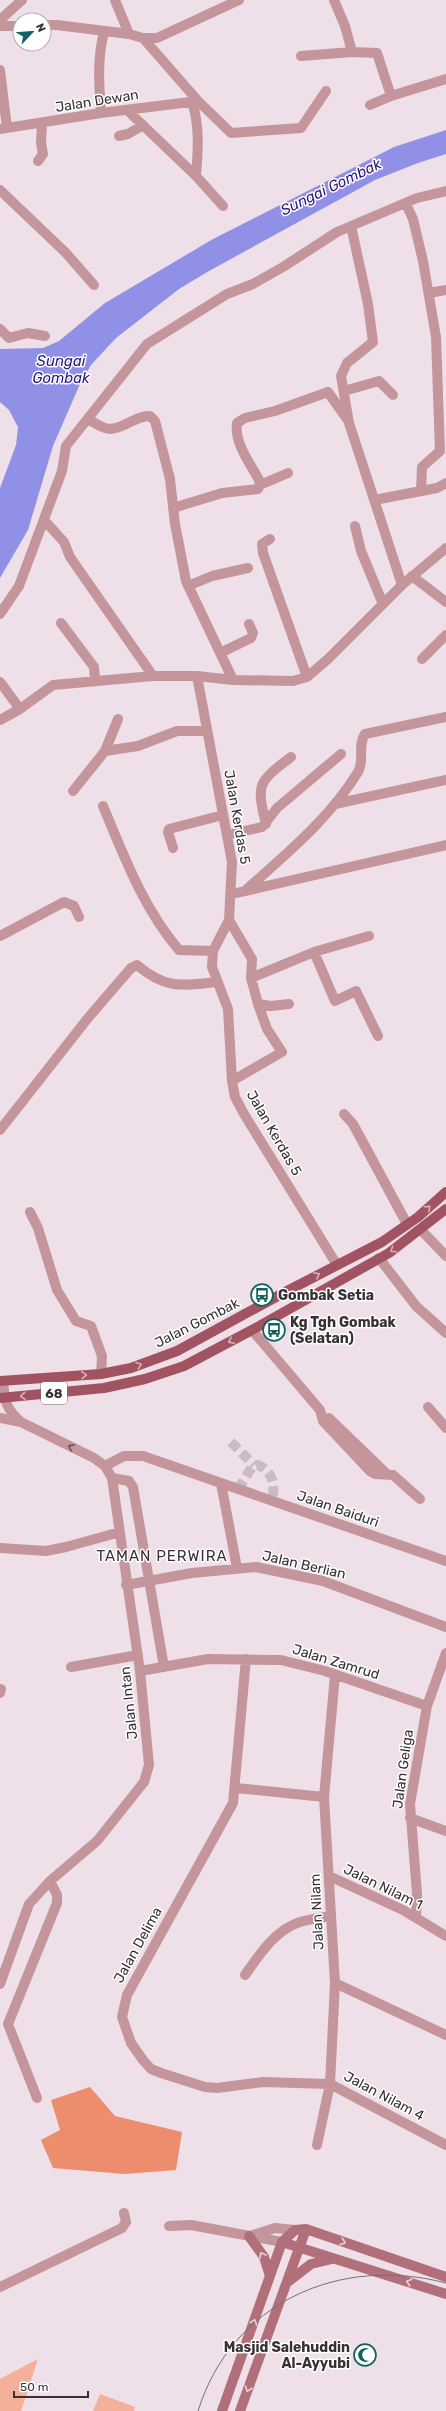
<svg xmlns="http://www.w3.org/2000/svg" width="446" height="2411" viewBox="0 0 446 2411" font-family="Rubik,sans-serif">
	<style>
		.green { fill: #f4b099 }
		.forest { fill: #ec8e6d }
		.water { fill: #9091e6 }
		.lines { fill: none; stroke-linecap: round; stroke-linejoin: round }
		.street-tunnel { stroke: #cabcc4; stroke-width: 10; stroke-dasharray: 10 5; stroke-linecap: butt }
		.street { stroke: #c4969c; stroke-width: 10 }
		.secondary { stroke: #b17079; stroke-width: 10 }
		.primary { stroke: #a25361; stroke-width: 10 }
		.tram { stroke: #786e73; stroke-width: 1 }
		.oneway { stroke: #d5b2b8 }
		.oneway2 { stroke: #685458 }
		.oneway3 { stroke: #e8d4d7 }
		.labels { text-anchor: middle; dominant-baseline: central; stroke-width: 3; stroke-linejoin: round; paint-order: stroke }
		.shield { fill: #fff; stroke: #736f71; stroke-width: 1 }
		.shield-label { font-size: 13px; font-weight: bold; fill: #373134 }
		.street-label { font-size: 14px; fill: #373134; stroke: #fff }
		.poi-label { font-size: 14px; font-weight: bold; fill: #373134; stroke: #fff; text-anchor: start }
		.water-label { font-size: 15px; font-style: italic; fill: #2d1a7c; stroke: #fff }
		.neighbourhood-label { font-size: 15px; letter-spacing: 1px; fill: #373134; stroke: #fff }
	</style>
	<rect width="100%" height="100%" fill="#efdfe8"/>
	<path class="green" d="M38 2359 21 2411H0V2379Z
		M100 2394 135 2407 134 2411H93Z"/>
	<path class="forest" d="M90 2087 115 2116 182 2132 176 2170 125 2174 53 2168 41 2140 60 2130 51 2100Z"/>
	<path class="water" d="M446 130V154L418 163 375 180 209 271 179 289 116 338 91 365 80 384 53 446 28 530 0 578V488L16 445 18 427 9 410 0 402V349L43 348 59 341 105 303 213 239 394 147Z"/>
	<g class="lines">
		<path class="street-tunnel" d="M231 1442 254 1465
			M238 1489 252 1467 258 1465C274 1472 275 1486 272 1501"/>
		<path class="street" d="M115 0 129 34
			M0 20 22 0
			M44 25H57L129 34 143 38H157L239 0
			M0 26H20
			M143 38 198 101 231 133 301 128 326 91
			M352 52 377 53 391 96
			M301 56 352 52 345 26 334 0
			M0 70 7 128
			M192 102C200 126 198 151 196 176
			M370 105 391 96 446 79
			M127 110 196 176 223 206
			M101 113C99 85 97 59 104 32
			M0 129 101 113 198 101
			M119 136 128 134 143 125
			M38 161 43 154 41 143 42 123
			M0 190 65 252 94 285
			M406 204 413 219 423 261 436 337 440 451 422 467 421 491
			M351 226 368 304 373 342 347 363 341 376 349 423 402 585
			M429 293 446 290
			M0 329 9 338 28 333 45 336
			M344 391 379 381 393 395
			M88 419C93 422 99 426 105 428 119 433 135 415 150 416L155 421 170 479 175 524 186 581 233 680
			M260 485 259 480C250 463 234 443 237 423L245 418 275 411 328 392 347 419
			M374 500 437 488 446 483
			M173 508 222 493 258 489 260 485 288 473
			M44 520 64 542 70 557 153 676
			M355 526 361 551 383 604
			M270 539 262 544 263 553 307 677
			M412 576 446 602
			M188 586 212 576 248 568
			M0 614 19 586 62 471 66 446 147 344 227 294 253 284 283 267 337 232 417 198 446 191
			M61 623 94 667 95 680
			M220 653 251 638 253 633 249 624
			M422 659 446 635
			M197 676 232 862 229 920 213 951 212 967 228 1009 232 1081 235 1097 244 1114 337 1265
			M0 682 20 709
			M0 720 20 709 53 685 153 676H197L233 680 293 681 307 677 328 659 402 585 446 548
			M105 751 118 719
			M73 791 105 751 138 746 177 731H207
			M335 804 446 780
			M103 806C124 856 143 908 179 950L213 951
			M266 824C256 784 258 782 291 757
			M227 835 262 827 277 808 341 754
			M173 848 168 832 169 829 223 815
			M247 889C286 854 330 818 358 772 365 760 357 745 365 734L446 717
			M232 894 446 845
			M229 920 252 959 251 978 258 1004 271 1006 289 1004
			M0 936 64 902 74 906 79 917
			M314 952 335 1001 356 991 378 1036
			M251 978 314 952 369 936
			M232 1081 282 1052 267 1029 258 1004
			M344 1114 353 1124 407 1224
			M0 1130 88 1018 131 968 137 965C165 989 181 986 216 982
			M30 1212 38 1228 57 1290 76 1321 91 1326 102 1356 101 1374
			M421 1230 446 1256
			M379 1258 416 1306 446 1333
			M252 1330 320 1410 323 1421 370 1471 375 1474 393 1475 420 1499
			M428 1407 446 1428
			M0 1418 21 1422
			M329 1418 387 1474
			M105 1466 124 1456H143L446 1561
			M112 1478 129 1481 133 1487 164 1667
			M221 1483 237 1568
			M0 1548 46 1551 66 1547 120 1532
			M126 1585 192 1573 256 1567 323 1581 446 1627
			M246 1659 233 1803 127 1995 122 2017 131 2043 143 2060 151 2069 161 2073 205 2087 217 2088 263 2082 330 2084 446 2145
			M71 1667 138 1655
			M140 1671 208 1659 281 1660 325 1671 427 1706
			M0 1693 1 1689
			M236 1788 324 1797
			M410 1818 446 1831
			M329 1876 403 1910 446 1936
			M416 1917 417 1894 410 1804 427 1706 446 1653
			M245 1975C260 1954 275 1930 300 1922 310 1919 321 1918 331 1916
			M335 1983 446 2035
			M0 1984 29 1904 50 1881 97 1841 144 1782 149 1765 140 1671 112 1478 105 1466 94 1458 21 1422C5 1408 5 1401 3 1381
			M37 2098 8 2024 57 1903V1895L50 1881
			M317 2145 330 2084 335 1983 324 1797 335 1675
			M169 2226 191 2225 282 2242
			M250 2236 275 2228 295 2230
			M0 2287 122 2228 126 2222 124 2213"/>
		<path class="secondary" d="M249 2236 264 2257 270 2276
			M282 2242 446 2294
			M289 2281 311 2264 332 2259
			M222 2411 282 2242 295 2230 306 2229 446 2277
			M240 2411 306 2229"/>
		<path class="primary" d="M0 1381 101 1374 131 1368 177 1351 287 1291 382 1242 418 1217 446 1192
			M0 1398 104 1388 145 1379 184 1366 252 1330 389 1253 446 1209"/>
		<path class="tram" d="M198 2411C232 2302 340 2255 446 2283"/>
	</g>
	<defs><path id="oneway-chevron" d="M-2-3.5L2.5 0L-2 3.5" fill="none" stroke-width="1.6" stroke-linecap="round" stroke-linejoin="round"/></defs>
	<g class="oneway">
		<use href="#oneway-chevron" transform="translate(428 1208) rotate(-42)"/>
		<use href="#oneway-chevron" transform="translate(393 1250) rotate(146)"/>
		<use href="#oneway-chevron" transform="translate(317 1275) rotate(-27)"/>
		<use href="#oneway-chevron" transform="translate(231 1341) rotate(153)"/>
		<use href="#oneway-chevron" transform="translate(139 1365) rotate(-20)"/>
		<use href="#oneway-chevron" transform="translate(84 1375) rotate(-4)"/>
		<use href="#oneway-chevron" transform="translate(23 1396) rotate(175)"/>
	</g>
	<use class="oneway2" href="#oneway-chevron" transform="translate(71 1447) rotate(-154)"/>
	<g class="oneway3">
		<use href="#oneway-chevron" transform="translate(343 2242) rotate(19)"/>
		<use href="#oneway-chevron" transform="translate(262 2255) rotate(-119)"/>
		<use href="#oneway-chevron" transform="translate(409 2282) rotate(-162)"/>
		<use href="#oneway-chevron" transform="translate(254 2322) rotate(-70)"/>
		<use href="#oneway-chevron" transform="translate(248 2389) rotate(109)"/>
	</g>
	<defs>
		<g id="bus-ring" transform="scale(1.15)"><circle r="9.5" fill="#fff" stroke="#116261" stroke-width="1.5"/><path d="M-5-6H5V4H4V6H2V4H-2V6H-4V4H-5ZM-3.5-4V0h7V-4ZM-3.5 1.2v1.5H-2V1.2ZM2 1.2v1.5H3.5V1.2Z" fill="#116261"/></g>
		<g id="mosque-ring" transform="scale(1.15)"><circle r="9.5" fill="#fff" stroke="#116261" stroke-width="1.5"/><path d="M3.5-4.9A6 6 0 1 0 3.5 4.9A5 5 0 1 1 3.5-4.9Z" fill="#116261"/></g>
	</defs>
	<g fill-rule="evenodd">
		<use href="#bus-ring" x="262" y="1295"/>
		<use href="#bus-ring" x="274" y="1330"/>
		<use href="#mosque-ring" x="365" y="2355"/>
	</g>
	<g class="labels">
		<rect class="shield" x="41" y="1382" width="26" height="22" rx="3"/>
		<g class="shield-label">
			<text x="54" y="1393">68</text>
		</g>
		<g class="street-label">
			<text transform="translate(97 101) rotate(-9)">Jalan Dewan</text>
			<text transform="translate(237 817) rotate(80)">Jalan Kerdas 5</text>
			<text transform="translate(274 1133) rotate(60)">Jalan Kerdas 5</text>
			<text transform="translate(197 1323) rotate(-27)">Jalan Gombak</text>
			<text transform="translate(338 1509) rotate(19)">Jalan Baiduri</text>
			<text transform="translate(304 1565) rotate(13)">Jalan Berlian</text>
			<text transform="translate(336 1662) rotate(17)">Jalan Zamrud</text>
			<text transform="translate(129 1703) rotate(-96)">Jalan Intan</text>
			<text transform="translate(403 1769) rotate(-82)">Jalan Geliga</text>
			<text transform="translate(383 1887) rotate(26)">Jalan Nilam 1</text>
			<text transform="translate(317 1912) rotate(-93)">Jalan Nilam</text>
			<text transform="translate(138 1945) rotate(-61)">Jalan Delima</text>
			<text transform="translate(384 2096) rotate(28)">Jalan Nilam 4</text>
		</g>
		<g class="poi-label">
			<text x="278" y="1295">Gombak Setia</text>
			<text x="290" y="1322">Kg Tgh Gombak<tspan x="290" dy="16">(Selatan)</tspan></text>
			<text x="350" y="2347" text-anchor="end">Masjid Salehuddin<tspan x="350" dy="16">Al-Ayyubi</tspan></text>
		</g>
		<g class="water-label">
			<text transform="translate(331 187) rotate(-26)">Sungai Gombak</text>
			<text x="61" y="361">Sungai<tspan x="61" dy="17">Gombak</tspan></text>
		</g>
		<g class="neighbourhood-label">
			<text x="162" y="1556">TAMAN PERWIRA</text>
		</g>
	</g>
	<g transform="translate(32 32) rotate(64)"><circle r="19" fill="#ffffff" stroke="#afadae"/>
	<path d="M0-3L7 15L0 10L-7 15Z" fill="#116261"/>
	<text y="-6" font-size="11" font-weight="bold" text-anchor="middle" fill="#373134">N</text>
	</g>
	<path d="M14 2391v6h74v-6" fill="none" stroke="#373134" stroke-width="2"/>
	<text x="20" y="2391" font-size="12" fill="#373134" stroke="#ffffff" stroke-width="3" paint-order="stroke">50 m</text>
</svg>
